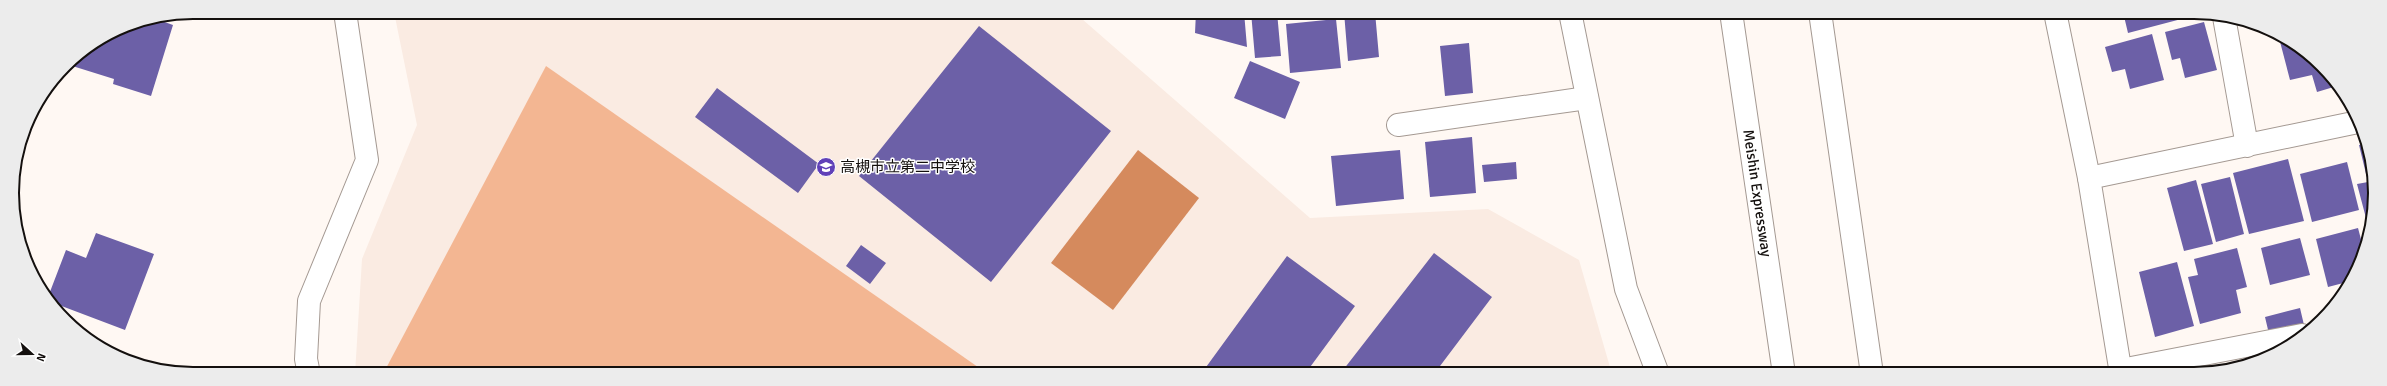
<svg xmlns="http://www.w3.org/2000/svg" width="2387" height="386" viewBox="0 0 2387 386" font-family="Signika,'Noto Sans JP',sans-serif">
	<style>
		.built { fill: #faebe2 }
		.green { fill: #f3b692 }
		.water { fill: #d58a5d }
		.building { fill: #6c60a7 }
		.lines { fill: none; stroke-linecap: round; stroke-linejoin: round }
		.street-casing { stroke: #a49992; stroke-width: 24 }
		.secondary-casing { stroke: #a49992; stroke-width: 24 }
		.highway-casing { stroke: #a49992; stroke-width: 24 }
		.street { stroke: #fff; stroke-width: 22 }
		.secondary { stroke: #fff; stroke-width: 22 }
		.highway { stroke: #fff; stroke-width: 22 }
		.labels { text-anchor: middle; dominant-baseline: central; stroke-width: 3; stroke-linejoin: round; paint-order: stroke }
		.poi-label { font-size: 15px; fill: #14100e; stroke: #fff; text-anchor: start }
		.street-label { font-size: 15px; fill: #14100e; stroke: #fff }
		.rim { fill: none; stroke: #14100e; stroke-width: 2 }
	</style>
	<rect width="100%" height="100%" fill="#fff8f3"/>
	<path class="built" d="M394 12H1074L1310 218 1488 209 1579 260 1612 374H355L362 259 417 125Z"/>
	<path class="green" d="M546 66 988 374H383Z"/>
	<path class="water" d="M1138 150 1199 198 1113 310 1051 263Z"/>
	<path class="building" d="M1196 12H1244L1247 47 1195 33Z
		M1251 12H1277L1281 56 1255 58Z
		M1344 12H1375L1379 57 1348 61Z
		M1386 12H1406V13L1386 15Z
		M1461 12H1479V13L1462 15Z
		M2123 12H2188L2189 17 2128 33Z
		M156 19 173 25 151 96 113 84 114 79 66 64 124 26Z
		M1336 19 1341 68 1290 73 1286 24Z
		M2204 22 2217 70 2185 78 2180 58 2172 60 2165 32Z
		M979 26 1111 131 991 282 859 176Z
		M2152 34 2164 80 2130 89 2125 69 2112 72 2105 47Z
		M2278 34 2330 74 2337 86 2317 92 2312 75 2290 80Z
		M1469 43 1473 93 1445 96 1440 46Z
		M1250 61 1300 82 1285 119 1234 98Z
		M717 88 819 164 798 193 695 117Z
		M1472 137 1476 193 1430 197 1425 142Z
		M2367 143 2375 205 2371 217 2366 218 2357 184 2368 182 2359 145Z
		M1400 150 1404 199 1336 206 1331 156Z
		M2288 159 2304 221 2249 234 2233 173Z
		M1516 162 1517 179 1484 182 1482 165Z
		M2347 162 2359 210 2312 222 2300 174Z
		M2230 177 2244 234 2216 242 2201 184Z
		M2196 180 2213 244 2184 251 2167 188Z
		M2358 228 2363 247 2358 268 2350 270 2351 281 2328 287 2316 239Z
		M96 233 154 254 125 330 51 302 48 297 66 250 86 258Z
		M2300 238 2310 275 2270 285 2261 248Z
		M861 245 886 263 870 284 846 266Z
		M2237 248 2247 287 2236 290 2241 313 2200 324 2188 277 2198 275 2194 259Z
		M1434 253 1492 297 1434 374H1340Z
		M1287 256 1355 306 1305 374H1201Z
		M2177 262 2194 326 2155 337 2139 272Z
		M2300 308 2304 325 2269 334 2265 317Z"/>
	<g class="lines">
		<g class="street-casing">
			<path id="street" d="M2224 17 2247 146
				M1398 125 1587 98
				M2089 178 2358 122
				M2121 370 2302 335
				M309 374 306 359 309 301 367 160 345 12"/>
		</g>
		<g class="secondary-casing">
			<path id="secondary" d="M1570 12 1626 289 1658 374
				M2055 12 2089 178 2121 374"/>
		</g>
		<g class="highway-casing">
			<g id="highway">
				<path id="s1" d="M1731 12 1784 374"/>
				<path d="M1820 12 1872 374"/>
			</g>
		</g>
		<use href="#street" class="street"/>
		<use href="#secondary" class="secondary"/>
		<use href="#highway" class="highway"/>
	</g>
	<defs>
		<g id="school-disc" transform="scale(1)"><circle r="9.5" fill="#6040b8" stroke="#fff"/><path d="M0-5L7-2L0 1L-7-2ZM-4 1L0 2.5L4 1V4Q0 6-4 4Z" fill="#fff"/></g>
	</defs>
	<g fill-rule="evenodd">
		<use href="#school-disc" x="826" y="167"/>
	</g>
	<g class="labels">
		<g class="poi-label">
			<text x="840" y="167">高槻市立第二中学校</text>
		</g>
		<g class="street-label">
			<text stroke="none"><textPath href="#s1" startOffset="183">Meishin Expressway</textPath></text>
		</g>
	</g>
	<path d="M0 0H2387V386H0ZM193 19H2194A174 174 0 0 1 2368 193V193A174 174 0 0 1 2194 367H193A174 174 0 0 1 19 193V193A174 174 0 0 1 193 19Z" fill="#ececec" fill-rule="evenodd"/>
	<path class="rim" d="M193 19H2194A174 174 0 0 1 2368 193V193A174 174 0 0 1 2194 367H193A174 174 0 0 1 19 193V193A174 174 0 0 1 193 19Z"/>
	<g transform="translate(32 354) rotate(111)" stroke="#ffffff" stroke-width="3" paint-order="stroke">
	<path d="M0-3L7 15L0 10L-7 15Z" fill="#14100e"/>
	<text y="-6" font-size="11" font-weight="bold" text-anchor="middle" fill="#14100e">N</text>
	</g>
</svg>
